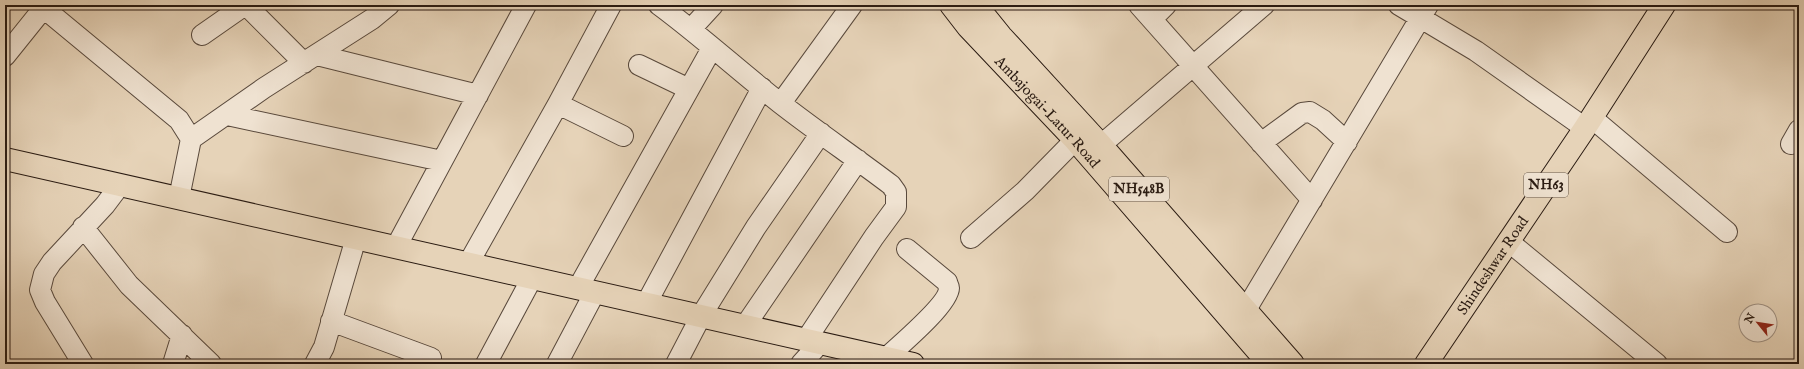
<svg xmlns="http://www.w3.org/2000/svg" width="1804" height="369" viewBox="0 0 1804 369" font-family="'IM FELL English',serif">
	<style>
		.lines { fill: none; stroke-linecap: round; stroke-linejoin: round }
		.minor-casing { stroke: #59493c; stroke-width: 22 }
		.major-casing { stroke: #2a1b12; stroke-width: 24 }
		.highway-casing { stroke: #2a1b12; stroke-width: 24 }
		.minor { stroke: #efe2d1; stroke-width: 20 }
		.major { stroke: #e6d3b8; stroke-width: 22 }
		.highway { stroke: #e6d3b8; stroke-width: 22 }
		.labels { text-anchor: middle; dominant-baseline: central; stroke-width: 3; stroke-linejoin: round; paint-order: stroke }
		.shield { fill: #efe2d1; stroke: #65574b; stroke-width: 1 }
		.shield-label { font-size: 14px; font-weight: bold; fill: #2a1b12 }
		.street-label { font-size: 15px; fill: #2a1b12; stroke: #efe2d1 }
	</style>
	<rect width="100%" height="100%" fill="#e6d3b8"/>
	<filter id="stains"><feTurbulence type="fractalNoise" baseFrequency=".005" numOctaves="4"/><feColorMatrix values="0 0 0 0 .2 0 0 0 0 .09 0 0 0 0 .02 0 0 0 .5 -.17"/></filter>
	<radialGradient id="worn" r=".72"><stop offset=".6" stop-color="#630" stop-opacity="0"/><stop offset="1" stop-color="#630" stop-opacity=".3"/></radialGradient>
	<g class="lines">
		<g class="minor-casing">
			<path id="minor" d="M40 5 179 120 191 139
				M246 5 304 63
				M659 5C701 36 739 71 780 103 816 131 854 157 891 185L896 192V207L874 237 806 340
				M1139 5 1312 200
				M1399 5 1476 51 1585 128
				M1152 19 1166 5
				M691 29 713 5
				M202 35 245 5
				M317 55 478 95
				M5 56 46 5
				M639 65 689 89
				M781 103 852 5
				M558 104 623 136
				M227 115 442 161
				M1592 118 1727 232
				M1261 143 1302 113 1310 112 1323 120 1347 142
				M1791 144 1799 130
				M1101 145 1264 5
				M179 198 191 139 264 88 372 19 389 5
				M83 227 129 285 211 364
				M971 238 1025 191 1075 140
				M1508 241 1657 364
				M396 247 526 5
				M468 264 558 104 611 5
				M578 288 712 48
				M646 304 762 88
				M331 321 431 358
				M1238 323 1428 5
				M745 326 858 160
				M886 358C899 346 949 304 949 288 949 286 947 284 947 282L907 249
				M83 364 45 302 40 290 44 274 52 262 105 205 120 185
				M173 364 182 335
				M315 364 324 347 356 238
				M486 364 532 278
				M557 364 595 292
				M676 364 701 316 756 227 821 133
				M801 364 820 343"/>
		</g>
		<g class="major-casing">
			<path id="major" d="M5 159 913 364"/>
		</g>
		<g class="highway-casing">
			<g id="highway">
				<path id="s1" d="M951 5 968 27 1075 140 1269 364"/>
				<path d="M976 5 1001 36 1101 145 1293 364"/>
				<path id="s2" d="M1426 364 1585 128 1664 5"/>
			</g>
		</g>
		<use href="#minor" class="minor"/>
		<use href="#major" class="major"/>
		<use href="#highway" class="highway"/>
	</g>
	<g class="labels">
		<g class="shield">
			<rect x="1524" y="173" width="44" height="24" rx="3"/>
			<rect x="1109" y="177" width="60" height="24" rx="3"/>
		</g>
		<g class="shield-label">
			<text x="1546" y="185">NH63</text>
			<text x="1139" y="189">NH548B</text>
		</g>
		<g class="street-label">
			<text stroke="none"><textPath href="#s1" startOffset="144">Ambajogai-Latur Road</textPath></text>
			<text stroke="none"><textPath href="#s2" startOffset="119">Shindeshwar Road</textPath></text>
		</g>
	</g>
	<rect width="1804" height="369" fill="none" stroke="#e6d3b8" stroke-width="20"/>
	<rect x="6" y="6" width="1792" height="357" fill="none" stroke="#2a1b12" stroke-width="2"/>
	<rect x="10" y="10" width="1784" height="349" fill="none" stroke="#2a1b12"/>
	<g transform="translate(1758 323) rotate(300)"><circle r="19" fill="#efe2d1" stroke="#a09285"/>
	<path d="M0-3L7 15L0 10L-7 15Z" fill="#8f2418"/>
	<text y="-6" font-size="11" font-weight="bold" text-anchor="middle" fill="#2a1b12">N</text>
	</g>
	<rect width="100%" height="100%" filter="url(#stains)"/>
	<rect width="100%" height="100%" fill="url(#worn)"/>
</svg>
